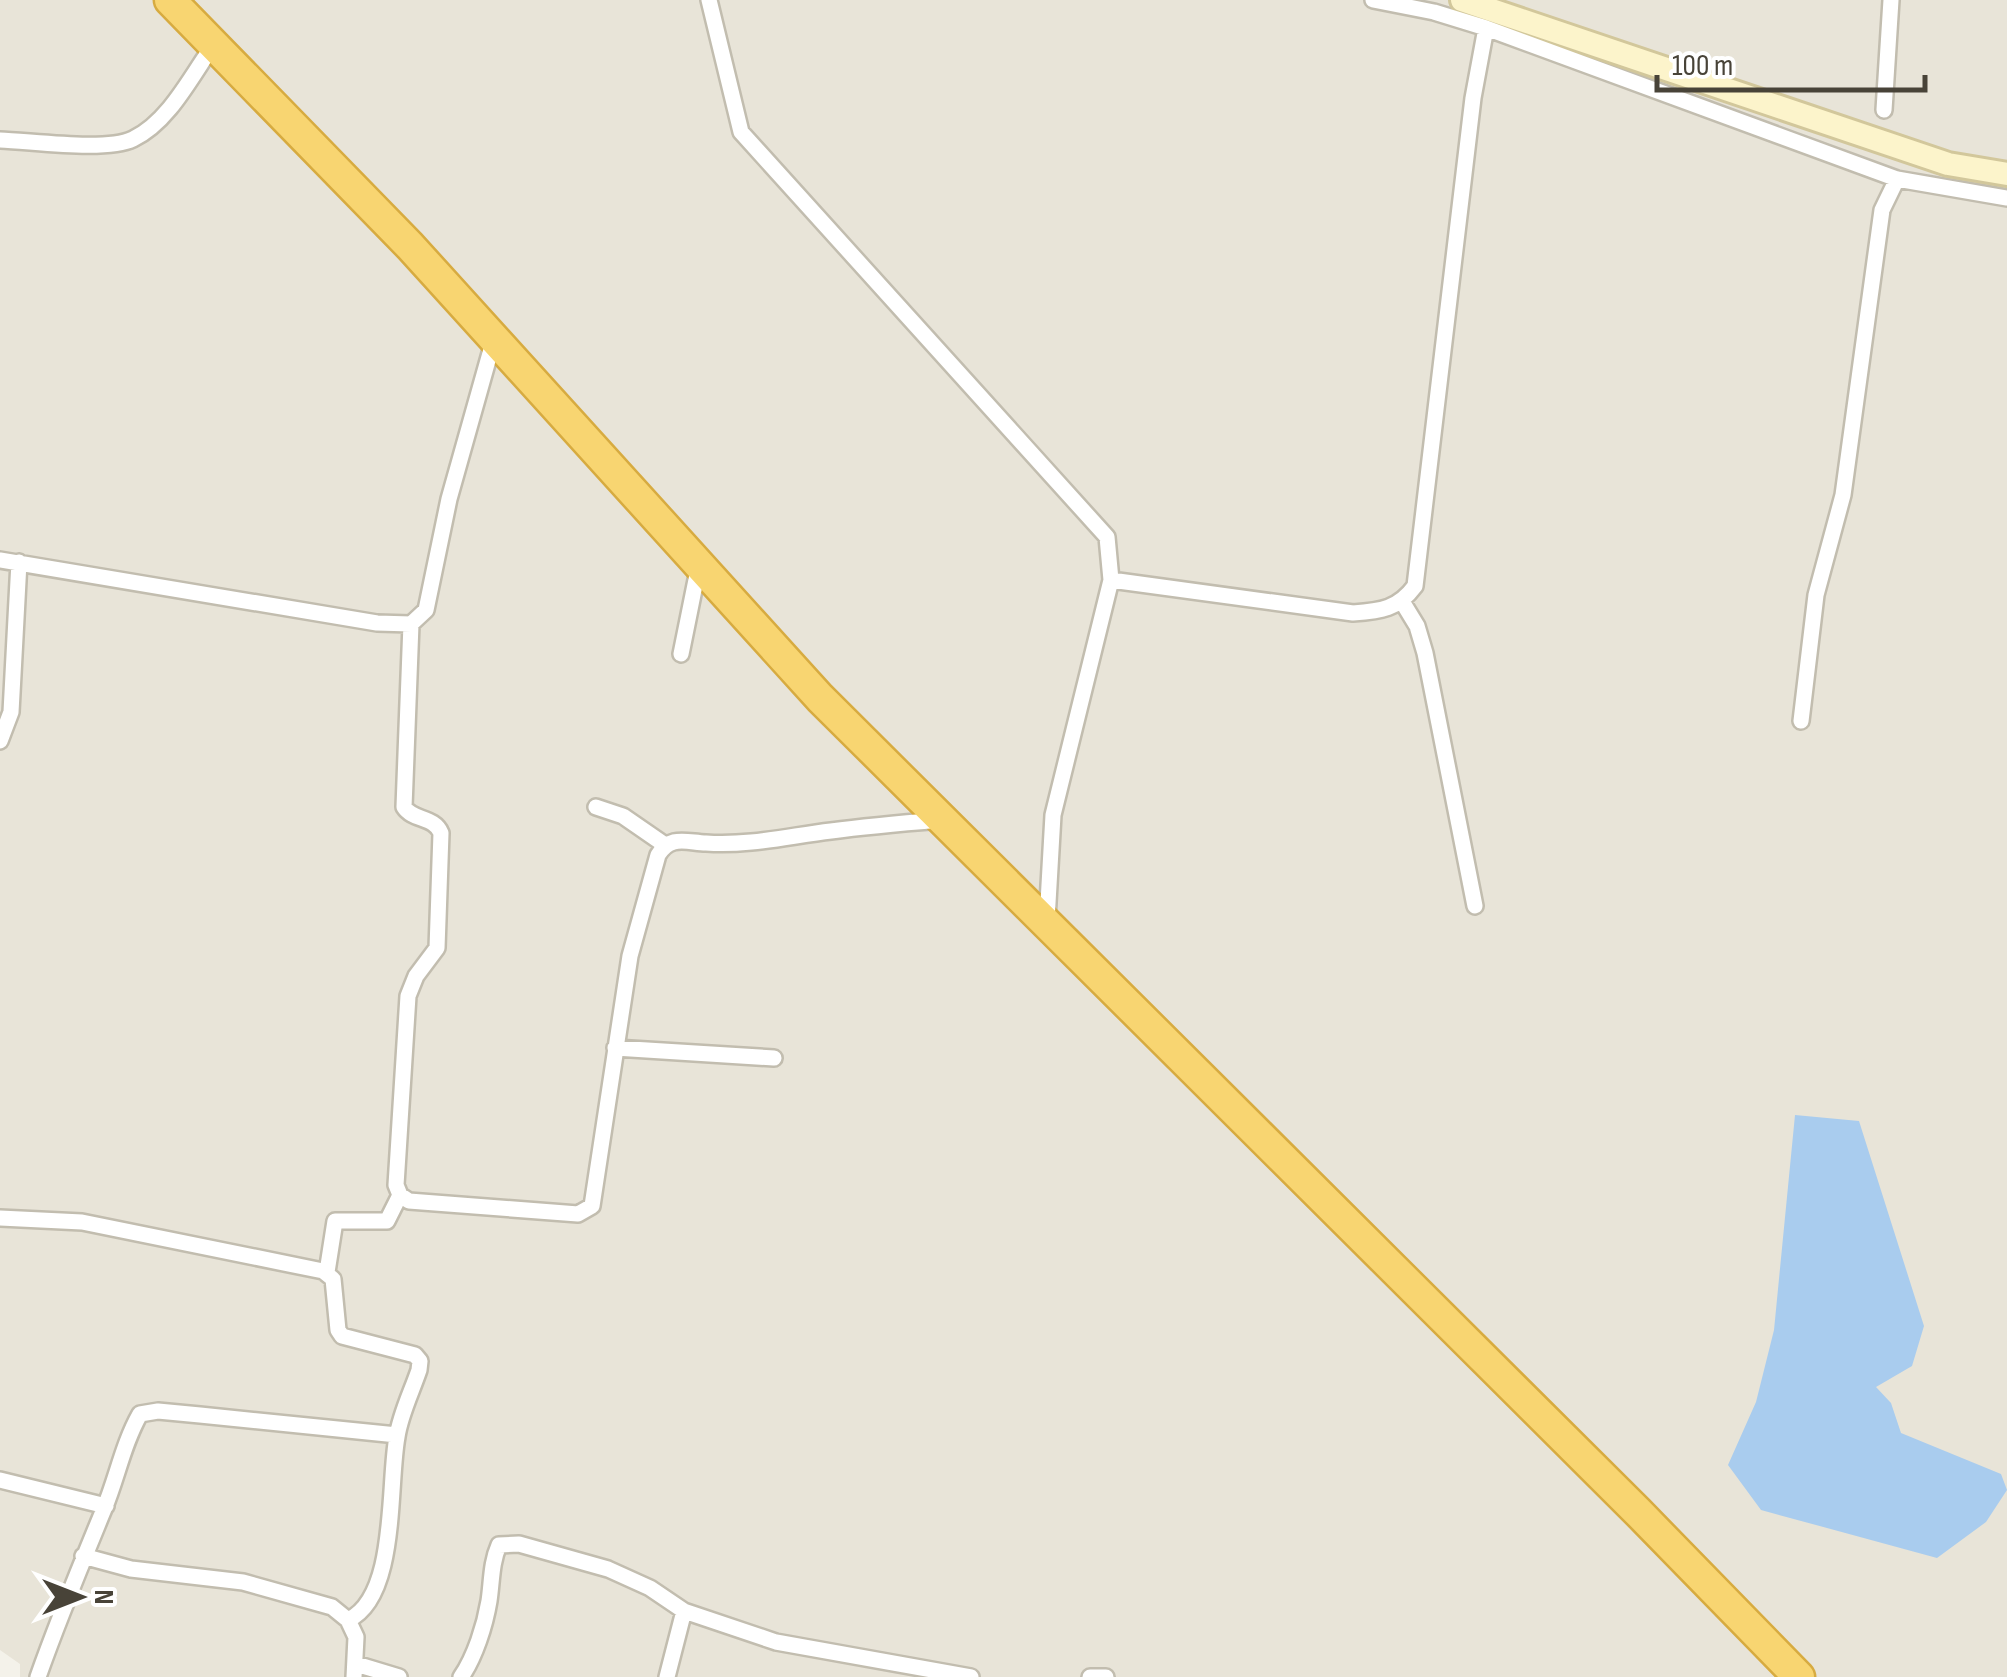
<svg xmlns="http://www.w3.org/2000/svg" width="2007" height="1677" viewBox="0 0 2007 1677" font-family="'Sofia Sans Condensed',sans-serif">
	<style>
		.residential { fill: #e8e4d8 }
		.water { fill: #a9ccee }
		.lines { fill: none; stroke-linecap: round; stroke-linejoin: round }
		.street-casing { stroke: #c2bdaf; stroke-width: 20 }
		.secondary-casing { stroke: #d2c79b; stroke-width: 28 }
		.highway-casing { stroke: #d7ab40; stroke-width: 35 }
		.street { stroke: #fff; stroke-width: 15 }
		.secondary { stroke: #fcf4cb; stroke-width: 22 }
		.highway { stroke: #f8d571; stroke-width: 30 }
	</style>
	<rect width="100%" height="100%" fill="#f4f2ea"/>
	<path class="residential" d="M0 0H2007V1677H20V1664L0 1650Z"/>
	<path class="water" d="M1795 1115 1859 1121 1924 1326 1912 1366 1876 1387 1891 1403 1901 1433 2001 1474 2007 1490 1986 1522 1937 1558 1761 1510 1728 1465 1756 1402 1774 1330Z"/>
	<g class="lines">
		<g class="street-casing">
			<path id="street" d="M709 0 741 132 1107 537 1111 580
				M1373 0 1434 12 1486 28 1897 179 2007 198
				M1884 110 1891 0
				M0 140C32 141 106 152 133 139 169 122 192 75 214 44
				M0 560 377 623 411 624 426 610 449 499 494 339
				M1403 603 1417 626 1425 653 1475 906
				M411 624 404 807C413 821 434 816 441 833L437 948 416 976 408 996 396 1185 400 1195 409 1201 578 1214 592 1206 630 956 658 855C670 835 685 842 706 843 749 846 789 836 831 831 868 826 904 823 941 820
				M681 654 699 565
				M1801 721 1816 595 1843 495 1882 210 1897 179
				M0 741 11 712 19 562
				M596 807 623 816 665 845
				M1047 920 1053 815 1111 580 1353 613C1381 611 1398 609 1415 586L1473 98 1486 28
				M615 1048 774 1058
				M0 1218 82 1222 323 1271 333 1279 338 1330 342 1336 415 1355 420 1361 419 1370C412 1391 400 1415 397 1437 388 1484 398 1597 348 1620
				M327 1272 335 1221H387L400 1195
				M0 1480 106 1506
				M83 1556 131 1569 243 1582 332 1607 348 1620 356 1637 354 1677
				M356 1664 399 1677
				M38 1677C58 1620 81 1565 104 1509 117 1478 123 1444 140 1414L158 1411 200 1415 397 1435
				M461 1677C475 1657 485 1625 489 1601 492 1581 491 1563 499 1545L519 1544 608 1569 650 1588 684 1611 776 1642 971 1677
				M667 1677 684 1611
				M1090 1677H1106"/>
		</g>
		<g class="secondary-casing">
			<path id="secondary" d="M1462 0 1948 164 2007 174"/>
		</g>
		<g class="highway-casing">
			<path id="highway" d="M170 0 410 246 820 698 1638 1512 1799 1677"/>
		</g>
		<use href="#street" class="street"/>
		<use href="#secondary" class="secondary"/>
		<use href="#highway" class="highway"/>
	</g>
	<g transform="translate(80 1597) rotate(90)" stroke="#ffffff" stroke-width="8" paint-order="stroke">
	<path d="M0-8L18 38L0 25L-18 38Z" fill="#484338"/>
	<text y="-15" font-size="28" font-weight="bold" text-anchor="middle" fill="#484338">N</text>
	</g>
	<path d="M1657 75v15h268v-15" fill="none" stroke="#484338" stroke-width="5"/>
	<text x="1672" y="75" font-size="30" fill="#484338" stroke="#ffffff" stroke-width="8" paint-order="stroke">100 m</text>
</svg>
